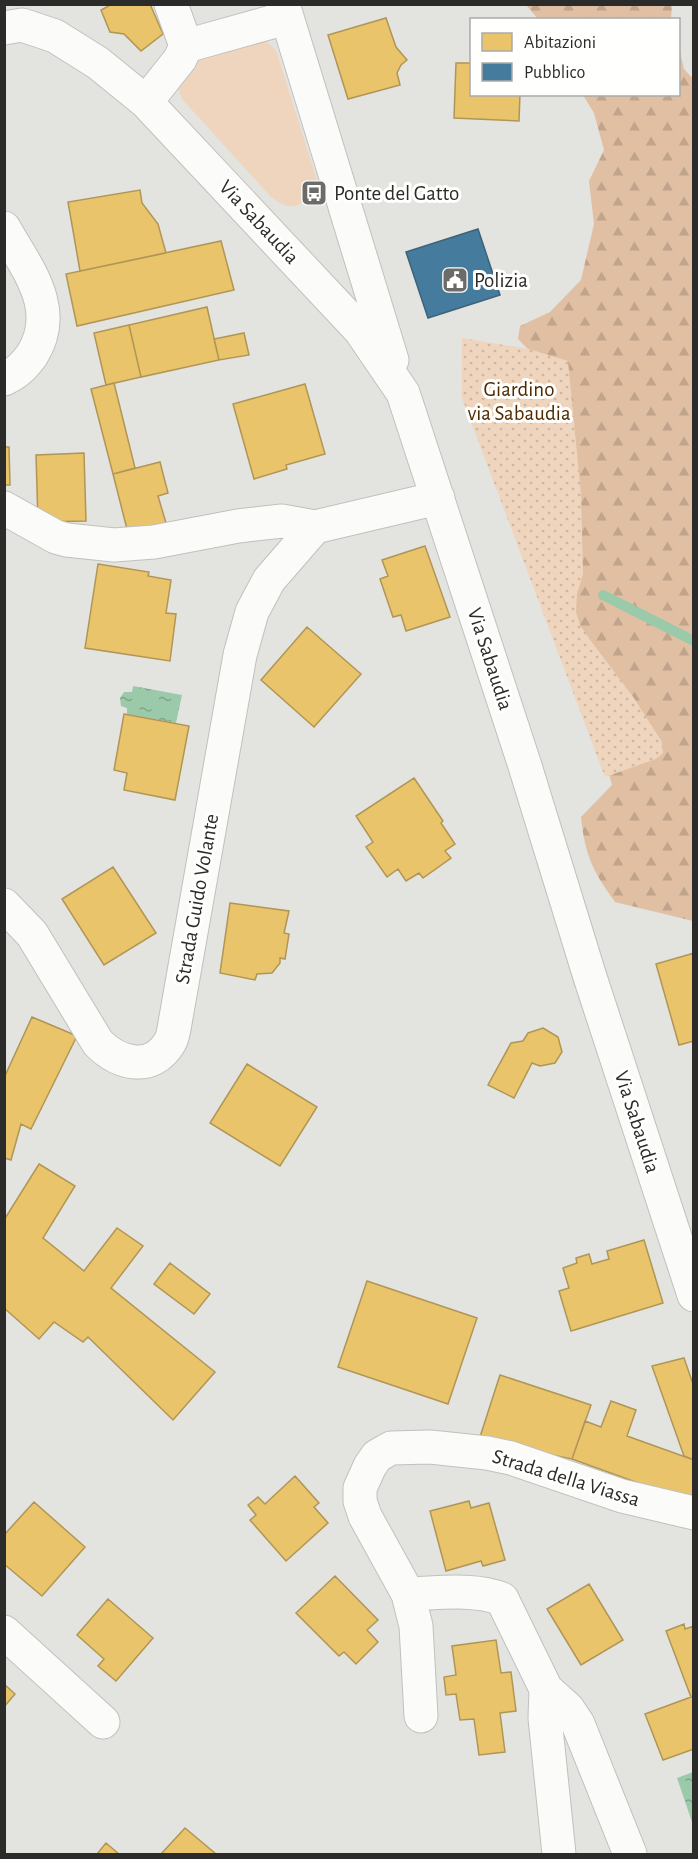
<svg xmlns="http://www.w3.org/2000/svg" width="698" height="1859" viewBox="0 0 698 1859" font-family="'Alegreya Sans',sans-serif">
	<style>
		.green { fill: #efd5bd }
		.forest { fill: url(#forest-firs) }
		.park { fill: url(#park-dots) }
		.water { fill: url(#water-ripples) }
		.homes { fill: #e9c46a; stroke: #b09656; stroke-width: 1.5 }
		.public { fill: #457b9d; stroke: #3d637a; stroke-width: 1.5 }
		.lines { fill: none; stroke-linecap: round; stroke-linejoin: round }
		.stream { stroke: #9acaaa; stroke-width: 10 }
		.minor-casing { stroke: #c0c0be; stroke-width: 35 }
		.minor { stroke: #fbfbfa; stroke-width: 33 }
		.labels { text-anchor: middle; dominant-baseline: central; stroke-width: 6; stroke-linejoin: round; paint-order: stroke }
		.poi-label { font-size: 21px; fill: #2b2b29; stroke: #fffffe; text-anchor: start }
		.street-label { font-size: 21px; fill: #2b2b29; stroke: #fffffe }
		.park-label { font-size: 21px; fill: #502901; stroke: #fffffe }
	</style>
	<defs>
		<pattern id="forest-firs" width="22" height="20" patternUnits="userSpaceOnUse" patternTransform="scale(1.5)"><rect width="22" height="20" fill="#e0bfa2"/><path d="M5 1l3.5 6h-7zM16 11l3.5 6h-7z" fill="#c0a48c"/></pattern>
		<pattern id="park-dots" width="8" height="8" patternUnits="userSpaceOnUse" patternTransform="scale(1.5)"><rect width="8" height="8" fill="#efd5bd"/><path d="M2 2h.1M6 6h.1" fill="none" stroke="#cdb7a2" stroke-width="1.8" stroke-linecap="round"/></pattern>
		<pattern id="water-ripples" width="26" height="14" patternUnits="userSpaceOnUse" patternTransform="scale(1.5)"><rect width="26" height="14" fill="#9acaaa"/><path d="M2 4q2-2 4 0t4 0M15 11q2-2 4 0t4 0" fill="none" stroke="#7ea48a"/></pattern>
	</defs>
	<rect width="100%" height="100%" fill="#e3e3df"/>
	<path class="green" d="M257 41 267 42 276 50 317 180C314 194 304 208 288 206 282 205 276 200 271 197L182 99 179 90 185 73 205 51Z"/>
	<path class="forest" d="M526 5H672L671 19H538Z
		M679 48 684 69 694 80 693 921 615 902C593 871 585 856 581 817L612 785 604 757 572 672 534 355 518 339 520 326 550 312 581 280 594 224 589 181 604 150 594 113 583 95 678 94Z"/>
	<path class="park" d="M462 338 529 349 568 361 581 494 583 574 577 594 576 612 580 625 591 641 634 698 662 742 663 753 656 759 605 777 462 398Z"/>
	<path class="water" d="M133 686 182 695 176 723 127 714V708L121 706 120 698 124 692H132Z
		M693 1772 694 1825H693L677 1778Z"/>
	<path class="homes" d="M112 4H150L163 34 141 51 124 34 110 32 101 10Z
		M386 18 396 47 407 60 401 65 397 73 400 85 348 99 328 35Z
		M456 63H472V94H520L519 121 454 118Z
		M140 190 142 203 158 224 166 253 80 271 68 202Z
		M221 241 234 290 77 326 66 274Z
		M207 307 219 360 141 377 129 325Z
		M129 325 141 377 106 385 94 333Z
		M244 333 249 355 219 360 214 339Z
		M114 383 135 468 113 474 91 389Z
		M305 384 325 454 286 465 287 469 254 479 233 404Z
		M4 447H9L10 485H4Z
		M84 453 86 521 38 522 36 455Z
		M160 462 168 493 158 496 166 523 128 533 113 474Z
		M425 546 450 617 406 631 401 615 393 617 380 579 388 576 382 560Z
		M98 564 149 572 148 576 171 580 166 613 176 614 170 661 85 648Z
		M307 627 361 674 314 727 261 680Z
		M124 714 189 726 175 800 124 790 127 773 114 770Z
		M414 778 443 821 441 823 455 844 445 851 451 858 423 878 419 873 406 881 398 869 387 877 366 847 373 842 356 816Z
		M113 867 156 933 104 965 62 899Z
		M230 903 289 911 284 933 289 934 285 959 280 958V963L272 973 257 974 255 980 220 973Z
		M694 953V1041L679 1045 656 964Z
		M32 1017 77 1036 31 1129 21 1124 11 1160 4 1158V1078Z
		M543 1028 558 1037 562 1052 555 1063 540 1066 532 1063 514 1098 488 1085 511 1043 523 1041 528 1033Z
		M247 1064 317 1107 280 1166 210 1123Z
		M39 1164 75 1186 43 1238 84 1271 117 1228 143 1246 111 1288 215 1372 173 1420 88 1337 83 1342 54 1322 39 1339 4 1308V1220Z
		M644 1240 663 1303 571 1331 559 1291 569 1288 563 1268 577 1263 576 1258 589 1254 592 1264 609 1259 607 1251Z
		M170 1263 210 1294 194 1314 154 1284Z
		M367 1281 477 1318 448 1404 338 1367Z
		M684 1358 694 1387V1460L684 1456 652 1366Z
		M500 1375 591 1405 572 1459 479 1440Z
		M611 1401 636 1410 627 1436 694 1460V1499L685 1500 572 1459 585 1421 601 1427Z
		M295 1476 319 1503 314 1507 328 1523 286 1561 250 1520 256 1515 248 1505 258 1497 265 1504Z
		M469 1501 471 1508 489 1503 505 1560 483 1566 481 1561 446 1571 430 1511Z
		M34 1502 85 1547 42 1596 4 1564V1535Z
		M335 1576 378 1620 367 1630 378 1642 356 1664 344 1652 339 1656 296 1613Z
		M589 1584 623 1640 581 1665 547 1609Z
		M108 1599 153 1638 116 1681 98 1666 104 1659 77 1635Z
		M684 1624 685 1629 694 1626V1749L663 1760 645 1714 691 1697 666 1631Z
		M496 1640 501 1673 511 1672 516 1711 500 1713 505 1752 479 1755 474 1719 460 1720 456 1694 446 1695 444 1677 456 1675 452 1646Z
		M4 1684 15 1694 4 1707Z
		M185 1828 216 1854H161Z
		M106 1843 119 1854H97Z"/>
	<path class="public" d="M478 229 500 295 428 318 406 252Z"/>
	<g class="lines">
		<path class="stream" d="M603 595 694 641"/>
		<g class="minor-casing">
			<path id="minor" d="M283 4 392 360
				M4 28 22 25 55 36 98 63 146 102 360 330 403 393 525 766 590 977 694 1295
				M186 46 286 18
				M146 102 180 59 186 46 171 4
				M4 228C27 269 61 309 32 355 24 366 17 373 4 379
				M4 508 56 537 67 540 114 545 154 542 238 526 282 521 315 527
				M4 905 32 934 98 1043C119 1064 152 1073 170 1042 173 1037 174 1029 175 1023L240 655 252 612 269 580 315 527 438 498
				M408 1594C436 1593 476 1588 502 1599L546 1689 545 1718 559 1854
				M4 1632 103 1722
				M546 1689 568 1709 578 1724 630 1854
				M421 1716 416 1626 408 1594 365 1516 360 1501V1488L370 1466 377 1456 391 1448 430 1447 487 1453 511 1458 622 1496 694 1513"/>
		</g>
		<use href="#minor" class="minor"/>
	</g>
	<defs>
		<g id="bus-square" transform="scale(1.35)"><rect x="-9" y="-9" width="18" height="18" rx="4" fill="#6b6b69" stroke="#fffffe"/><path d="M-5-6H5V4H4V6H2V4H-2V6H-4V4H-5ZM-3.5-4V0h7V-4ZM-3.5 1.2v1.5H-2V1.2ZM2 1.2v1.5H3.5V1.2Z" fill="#fff"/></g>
		<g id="civic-square" transform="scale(1.35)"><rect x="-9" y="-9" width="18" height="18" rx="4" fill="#6b6b69" stroke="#fffffe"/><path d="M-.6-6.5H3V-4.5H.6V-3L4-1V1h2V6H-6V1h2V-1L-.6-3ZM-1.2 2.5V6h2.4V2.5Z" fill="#fff"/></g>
	</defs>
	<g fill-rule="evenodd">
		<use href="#bus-square" x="314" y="193"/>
		<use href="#civic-square" x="455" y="280"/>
	</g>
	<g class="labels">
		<g class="poi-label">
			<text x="334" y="193">Ponte del Gatto</text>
			<text x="474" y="280">Polizia</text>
		</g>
		<g class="street-label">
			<text transform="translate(259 222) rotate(47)">Via Sabaudia</text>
			<text transform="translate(490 659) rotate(72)">Via Sabaudia</text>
			<text transform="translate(197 899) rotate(-80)">Strada Guido Volante</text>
			<text transform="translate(637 1122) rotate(72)">Via Sabaudia</text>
			<text transform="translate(566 1478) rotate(17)">Strada della Viassa</text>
		</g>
		<g class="park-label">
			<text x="519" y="389">Giardino<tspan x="519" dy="24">via Sabaudia</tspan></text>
		</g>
	</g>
	<rect width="698" height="1859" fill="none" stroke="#2b2b29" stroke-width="12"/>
	<rect x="470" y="18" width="210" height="78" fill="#fffffe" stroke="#aaaaa9" stroke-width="1.5"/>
	<rect x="482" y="33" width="30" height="18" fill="#e9c46a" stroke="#aaaaa9" stroke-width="1.5"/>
	<text x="524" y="48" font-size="18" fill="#2b2b29">Abitazioni</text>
	<rect x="482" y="63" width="30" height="18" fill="#457b9d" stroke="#aaaaa9" stroke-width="1.5"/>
	<text x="524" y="78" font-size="18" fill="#2b2b29">Pubblico</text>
</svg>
